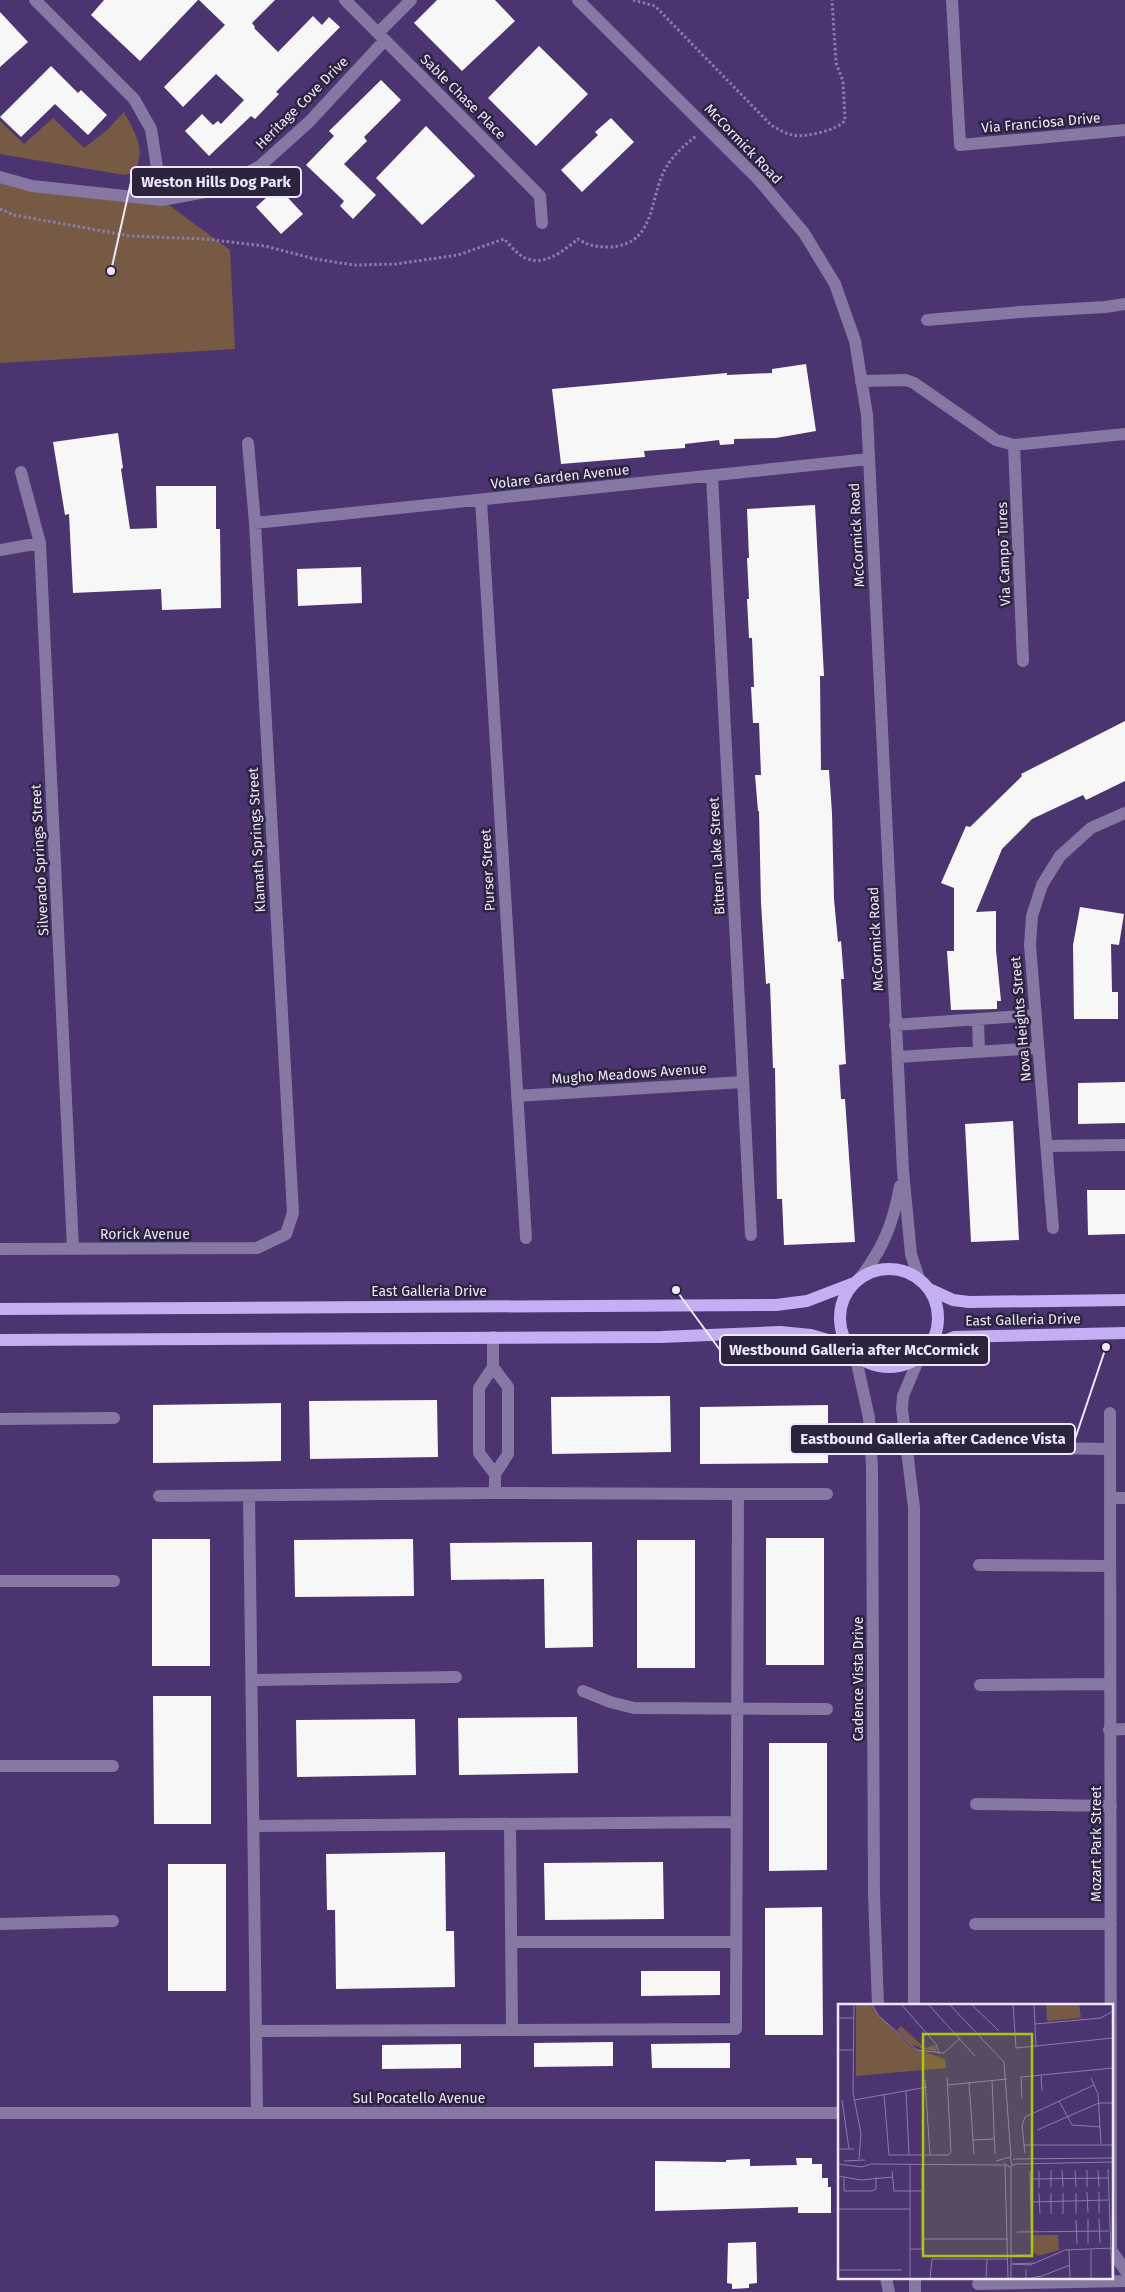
<svg xmlns="http://www.w3.org/2000/svg" width="1125" height="2292" viewBox="0 0 1125 2292" font-family="'Fira Sans',sans-serif">
	<style>
		.green { fill: #775a44 }
		.building { fill: #f7f7f7 }
		.lines { fill: none; stroke-linecap: round; stroke-linejoin: round }
		.path { stroke: #8c7ca8; stroke-width: 3; stroke-dasharray: 2.5 2.5; stroke-linecap: butt }
		.minor { stroke: #8678a2; stroke-width: 12 }
		.major { stroke: #c5aff3; stroke-width: 12 }
		.labels { text-anchor: middle; dominant-baseline: central; stroke-width: 5; stroke-linejoin: round; paint-order: stroke }
		.street-label { font-size: 14px; fill: #eee7fd; stroke: #2c233e }
		.inset-road { fill: none; stroke: #8c7ca8; stroke-width: 1 }
		.view { fill: #abc615; fill-opacity: 0.15; stroke: #abc615; stroke-width: 2.5 }
		.inset-edge { fill: none; stroke: #eee7fd; stroke-width: 2.5 }
		.leader { fill: none; stroke: #eee7fd; stroke-width: 2 }
		.callout-dot { fill: #eee7fd; stroke: #2c233e; stroke-width: 2 }
		.callout { fill: #2c233e; stroke: #eee7fd; stroke-width: 2 }
		.callout-label { font-size: 15px; text-anchor: middle; font-weight: bold; fill: #eee7fd }
	</style>
	<rect width="100%" height="100%" fill="#4b346f"/>
	<path class="green" d="M124 112C135 133 147 150 134 173L124 175 0 154V121L24 144 53 118 84 148 106 131Z
		M0 174 32 186 162 200 230 250 235 349 0 363Z"/>
	<path class="building" d="M104 0H198L140 61 91 15Z
		M199 0H275L252 23 255 27 254 28 278 52 313 16 322 25 329 17 340 27 276 92 279 94 255 119 251 116 209 156 185 131 202 114 213 125 218 121 221 124 244 100 216 74 183 107 164 87 225 25Z
		M437 0H495L515 21 462 71 414 23Z
		M0 12 28 42 0 67Z
		M539 46 588 94 536 146 488 98Z
		M51 66 78 93 81 90 107 115 88 135 55 104 21 137 0 117Z
		M381 80 401 100 364 137 367 141 344 164 376 195 353 219 340 206 344 201 306 165 334 136 329 131Z
		M611 118 634 142 582 192 561 170 598 135 595 132Z
		M426 126 475 176 422 225 376 178Z
		M278 187 303 214 281 234 256 207Z
		M806 364 816 431 776 438 734 439V444L720 445 719 440 685 444V448L644 451 645 457 561 464 552 389 727 373V375L772 373V369Z
		M118 433 123 468 121 469 130 529 157 528 156 486H216V529H220L221 608 162 610 161 589 73 593 69 514 65 515 53 442Z
		M815 505 824 676H820L821 770H829L832 813 834 899 838 942 841 941 844 979H841L846 1064 839 1065 841 1099H845L855 1242 784 1245 782 1199H777L775 1068H773L770 983 766 984 761 903 759 811H758L755 775H761L759 723H753L751 687H754L752 638H749L747 599H749L747 558H749L747 509Z
		M361 567 362 603 298 606 297 569Z
		M1125 721V781L1086 800 1083 795 1032 819 1002 849 976 912 996 911V950L1001 1001H997V1009L951 1010 947 951H954V888L941 883 966 826 970 827 1022 776 1021 774Z
		M1080 907 1124 914 1119 945 1111 944 1112 992H1118V1019H1074L1073 945Z
		M1125 1082V1123L1078 1124V1083Z
		M1013 1121 1019 1240 971 1242 965 1124Z
		M1087 1190H1125V1234L1088 1235Z
		M670 1396 671 1452 552 1454 551 1397Z
		M437 1400 438 1457 310 1459 309 1401Z
		M281 1403V1461L153 1463V1405Z
		M828 1405V1463L700 1464V1407Z
		M766 1538H824V1665H766Z
		M152 1539H210V1666H152Z
		M413 1539 414 1596 295 1597 294 1540Z
		M637 1540H695V1668H637Z
		M592 1542 593 1647 545 1648 544 1579 451 1580 450 1543Z
		M153 1696H211V1824H154Z
		M577 1717 578 1773 459 1775 458 1718Z
		M415 1719 416 1775 297 1777 296 1720Z
		M769 1743H827V1870L769 1871Z
		M445 1852 446 1931H454L455 1987 336 1989 335 1910H327L326 1854Z
		M663 1862 664 1919 545 1920 544 1863Z
		M168 1864H226V1991H168Z
		M822 1907 823 2035H765V1908Z
		M641 1971H720V1995L641 1996Z
		M613 2042V2066L534 2067V2043Z
		M730 2043V2068H652L651 2044Z
		M461 2044V2068L382 2069V2045Z
		M796 2158H812V2164H822V2178H828V2187H831V2213H798V2207L655 2211V2161L726 2162V2160L750 2159V2166L797 2165Z
		M756 2242 757 2283 749 2284V2288L732 2289V2284L727 2283 728 2243Z"/>
	<g class="lines">
		<path class="path" d="M633 0 655 6 771 125C778 129 785 134 793 135 804 138 839 130 845 120L843 81 836 63 832 0
			M0 209 14 215 130 236 205 239 265 246 315 259 354 265 396 264 458 255 504 239C510 245 517 254 525 258 545 267 564 250 578 239 589 246 597 247 610 247 658 244 648 196 667 166 674 154 685 145 696 136"/>
		<path class="minor" d="M35 0 134 99 151 129 162 200
			M345 0 540 196 542 223
			M578 0 758 179 804 233 835 284 855 341 867 415 903 1171 911 1254 919 1279
			M952 0 960 145 1125 130
			M378 33 411 0
			M0 177 32 186 162 200 216 190 260 166 309 122 385 40
			M927 320 1020 312 1105 307 1125 304
			M861 381 906 380 914 383 996 440 1014 445 1125 434
			M1014 445 1023 661
			M21 472 40 543 73 1249
			M712 476 751 1235
			M481 500 526 1238
			M255 523 869 459
			M0 550 40 543
			M978 1019 979 1052
			M895 1025 1035 1015
			M898 1057 1037 1048
			M517 1096 743 1082
			M1047 1146 1125 1145
			M1053 1228 1030 945 1032 916 1042 885 1060 856 1091 828 1125 813
			M0 1249 257 1248 286 1234 293 1213 255 523 248 443
			M861 1277C884 1247 893 1223 900 1186
			M493 1337V1367L508 1387V1454L495 1474 479 1453V1388L493 1367
			M855 1354 869 1418 872 1467 874 1894 878 2006
			M1110 1413 1111 2250 1125 2270
			M0 1419 114 1418
			M978 1447 1110 1449
			M738 1494H827
			M159 1496 495 1493V1474
			M249 1496 257 2113
			M1110 1498H1125
			M979 1565 1110 1566
			M0 1581H114
			M253 1680 456 1677
			M980 1685 1109 1684
			M583 1691 610 1702 634 1708 827 1709
			M1109 1730 1125 1729
			M0 1766H113
			M976 1804 1111 1806
			M510 1824 512 2030
			M254 1826 735 1822
			M0 1924 113 1921
			M975 1924H1111
			M511 1942H736
			M914 2006V1508L902 1409 903 1396 919 1358
			M256 2031 736 2029 738 1494 495 1493
			M0 2113H839
			M886 2278 889 2292
			M915 2278V2292
			M978 2284 1125 2281"/>
		<path class="major" d="M840 1318a49 49 0 1 1 98 0a49 49 0 1 1-98 0Z
			M929 1289 953 1300 969 1302 1125 1300
			M0 1309 776 1305 807 1301 854 1283
			M0 1340 661 1337 780 1332 811 1335 848 1346
			M928 1349 936 1344 954 1337 1125 1333"/>
	</g>
	<g class="labels">
		<g class="street-label">
			<text transform="translate(463 97) rotate(45)">Sable Chase Place</text>
			<text transform="translate(302 103) rotate(-45)">Heritage Cove Drive</text>
			<text transform="translate(1041 123) rotate(-5)">Via Franciosa Drive</text>
			<text transform="translate(743 144) rotate(46)">McCormick Road</text>
			<text transform="translate(560 477) rotate(-6)">Volare Garden Avenue</text>
			<text transform="translate(857 535) rotate(-93)">McCormick Road</text>
			<text transform="translate(1004 554) rotate(-92)">Via Campo Tures</text>
			<text transform="translate(257 840) rotate(-93)">Klamath Springs Street</text>
			<text transform="translate(717 856) rotate(-93)">Bittern Lake Street</text>
			<text transform="translate(40 860) rotate(-93)">Silverado Springs Street</text>
			<text transform="translate(488 870) rotate(-93)">Purser Street</text>
			<text transform="translate(876 939) rotate(-93)">McCormick Road</text>
			<text transform="translate(1021 1019) rotate(-95)">Nova Heights Street</text>
			<text transform="translate(629 1074) rotate(-4)">Mugho Meadows Avenue</text>
			<text x="145" y="1234">Rorick Avenue</text>
			<text x="429" y="1291">East Galleria Drive</text>
			<text transform="translate(1023 1320) rotate(-1)">East Galleria Drive</text>
			<text transform="translate(858 1679) rotate(-90)">Cadence Vista Drive</text>
			<text transform="translate(1096 1844) rotate(-90)">Mozart Park Street</text>
			<text x="419" y="2098">Sul Pocatello Avenue</text>
		</g>
	</g>
	<g transform="translate(838 2004)">
		<rect width="275" height="275" fill="#4b346f"/>
		<path d="M18 0H33L40 11 75 44 107 55 108 64 18 72ZM208 0H241L243 14 209 17ZM63 22 87 44 97 41 98 47 85 45 73 40 59 26ZM194 231H220L221 246 200 252 194 247Z" fill="#775a44"/>
		<path class="inset-road" d="M16 0 15 89 23 129 21 155M34 0 40 11 79 46 106 49 122 34M63 0 98 40 101 50M90 0 137 52M111 0 166 58 173 153M133 0 161 27M175 0 178 44 275 34M196 0 198 43M0 14H16M197 20 263 14 275 7M0 46H16M203 71 204 87M253 74 260 90 263 140M87 76 92 151M154 76 157 150M131 79 136 150M110 81 169 75M68 87 71 151M46 90 51 151H110L113 148 109 73M184 94 183 73 275 64M4 96 11 145M16 96 89 83M221 97 234 121 262 123M199 126 261 99H275M135 136 157 135M186 141H275M0 145H16M187 149 184 122 187 113 256 81M175 155 275 154M6 157 27 156M158 157 172 153 174 161M166 159 171 163 178 160 275 158M0 160 24 163 33 160 167 161M72 160V275M167 161 170 275M173 163V275M270 165 274 275M213 166V183M224 166 225 183M237 166 238 183M249 166V183M260 166 261 183M54 167 56 187H84M201 167V184M0 172 23 176 55 173M6 173V187H34L38 185V173M192 175 270 174M249 188 250 209M261 188V209M201 189 202 210M213 189V210M225 189V210M238 189V210M192 198 270 196M0 205H72M250 215V240M261 215 262 239M238 216 239 240M179 228 271 227M84 235H170M72 245H84V164M231 246 232 275M253 246V275M179 251H194L192 167M174 260 192 261 227 246 275 244M174 260 195 259M188 265V275L204 272 232 261M0 266H64M92 275 94 255H170M148 275 149 255"/>
		<path class="view" d="M85 30H194V252H85Z"/>
		<rect width="275" height="275" class="inset-edge"/>
	</g>
	<path class="leader" d="M111 271L131 182M676 1290L720 1350M1106 1347L1075 1439"/>
	<g class="callout-dot">
		<circle cx="111" cy="271" r="5"/>
		<circle cx="676" cy="1290" r="5"/>
		<circle cx="1106" cy="1347" r="5"/>
	</g>
	<g class="callout">
		<rect x="131" y="167" width="170" height="30" rx="5"/>
		<rect x="720" y="1335" width="269" height="30" rx="5"/>
		<rect x="790" y="1424" width="285" height="30" rx="5"/>
	</g>
	<g class="callout-label">
		<text x="216" y="187">Weston Hills Dog Park</text>
		<text x="854" y="1355">Westbound Galleria after McCormick</text>
		<text x="933" y="1444">Eastbound Galleria after Cadence Vista</text>
	</g>
</svg>
